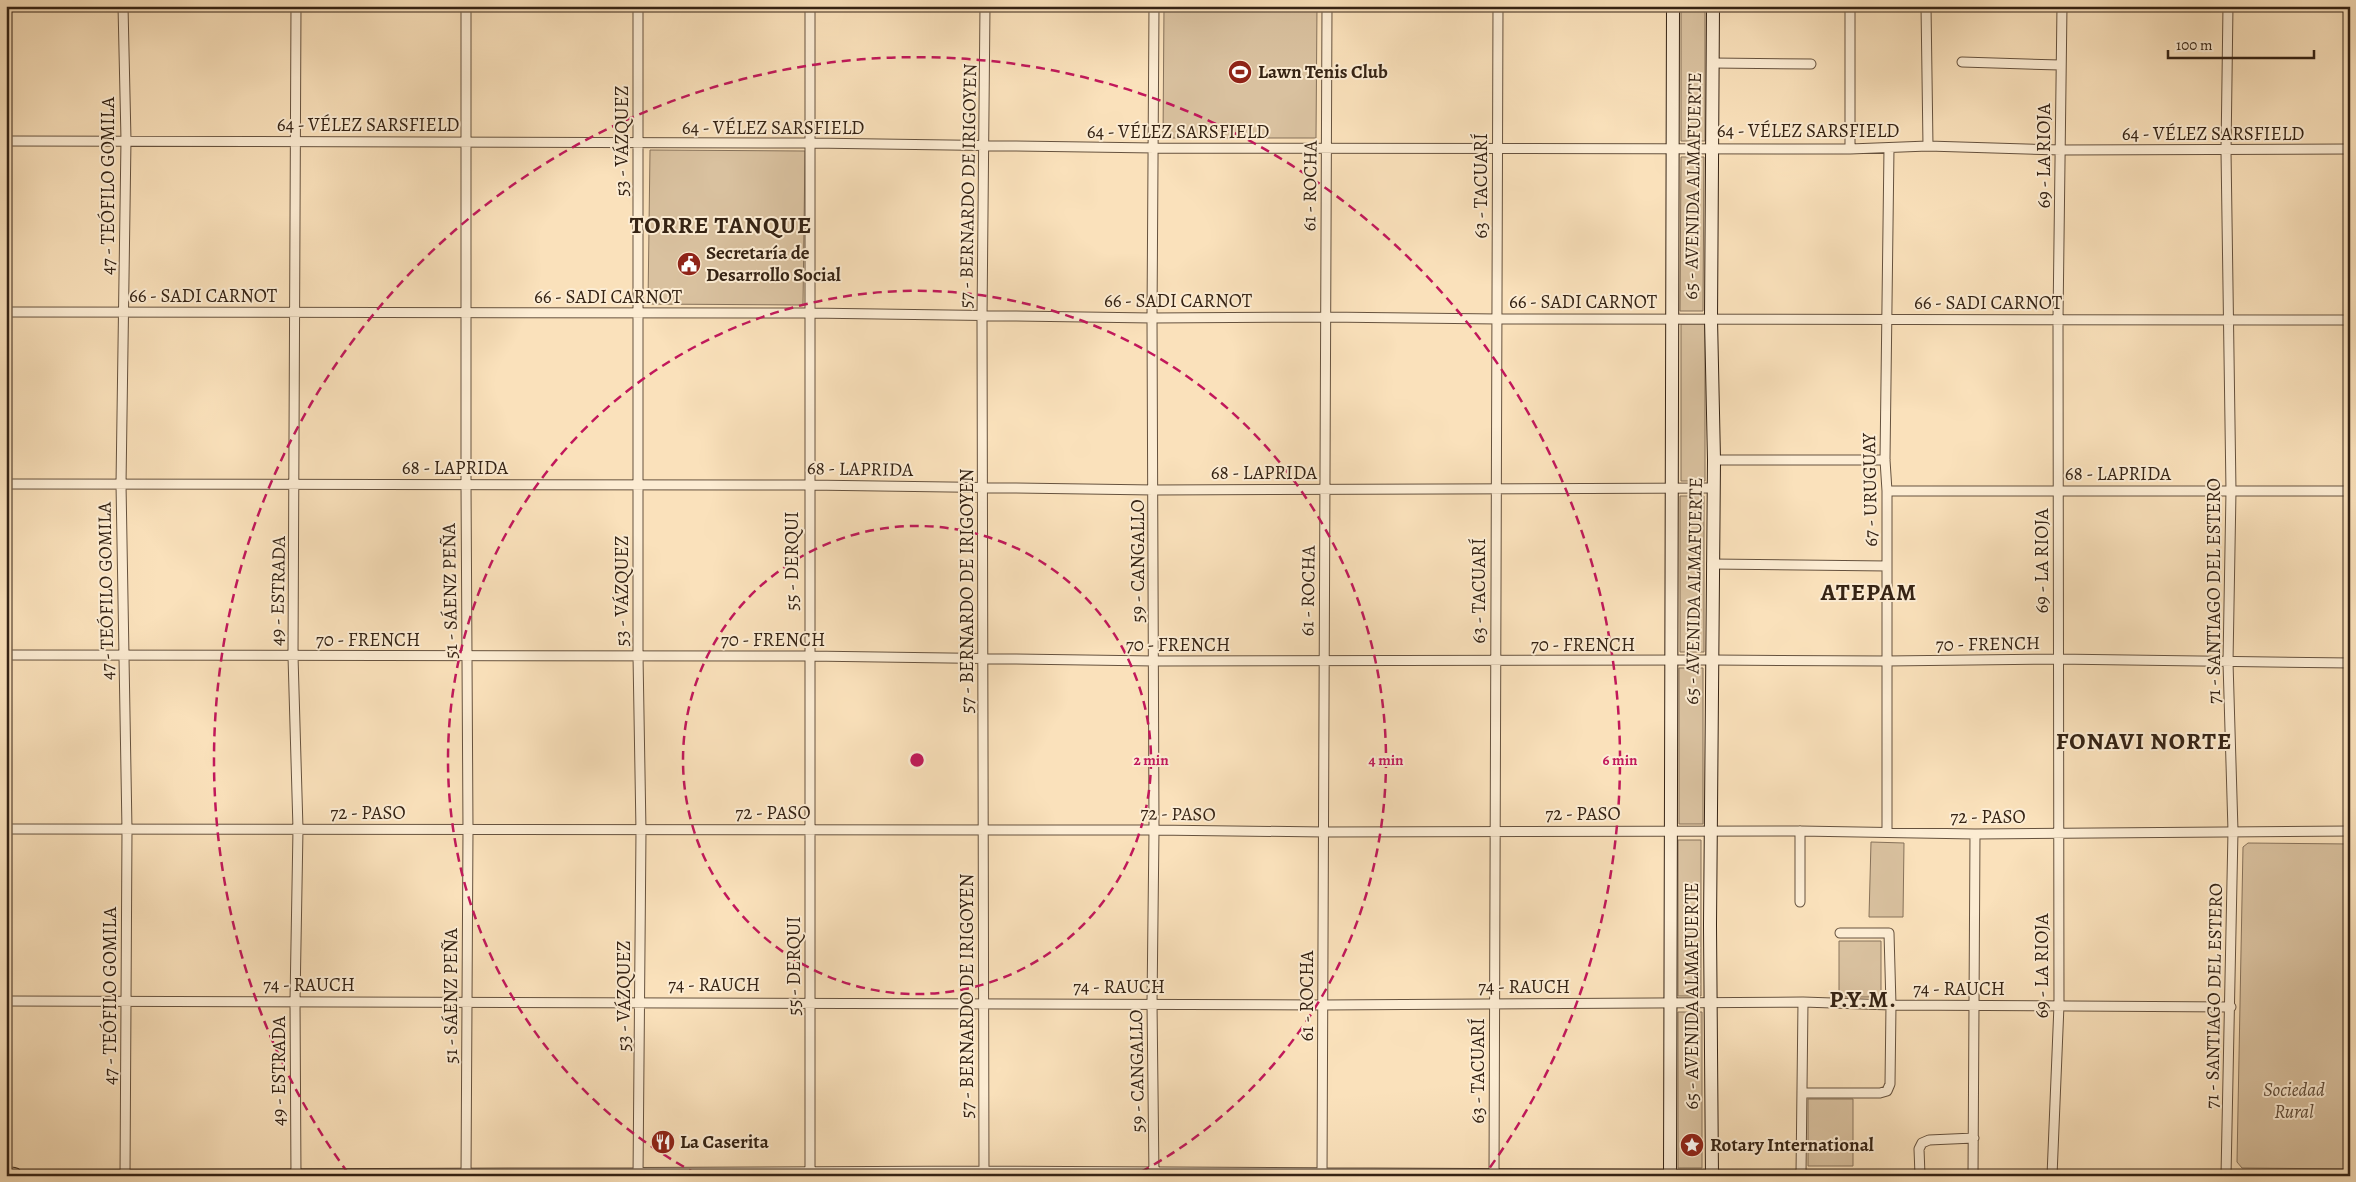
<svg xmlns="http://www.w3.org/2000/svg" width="2356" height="1182" viewBox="0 0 2356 1182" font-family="Alegreya,serif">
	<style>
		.green { fill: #d9c19f; stroke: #87725a }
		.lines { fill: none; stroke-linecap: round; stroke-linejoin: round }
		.street-casing { stroke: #66523e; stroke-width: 11 }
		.secondary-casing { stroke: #352314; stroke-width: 14 }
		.highway-casing { stroke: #352314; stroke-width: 18 }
		.street { stroke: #fcecd3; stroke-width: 9 }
		.secondary { stroke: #fcecd3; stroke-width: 12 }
		.highway { stroke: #fae1bb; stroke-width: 16 }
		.ring { fill: none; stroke: #c2185b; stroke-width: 2.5; stroke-dasharray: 9 6 }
		.labels { text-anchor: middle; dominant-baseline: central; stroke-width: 4; stroke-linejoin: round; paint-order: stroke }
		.poi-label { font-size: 19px; font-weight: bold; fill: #352314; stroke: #fcecd3; text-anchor: start }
		.street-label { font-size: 19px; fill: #352314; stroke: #fcecd3 }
		.park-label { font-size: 19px; font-style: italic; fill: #5e4a37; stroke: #fcecd3 }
		.district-label { font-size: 24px; font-weight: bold; letter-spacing: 1px; fill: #352314; stroke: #fcecd3 }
		.centre { fill: #c2185b; stroke: #fcecd3; stroke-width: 2.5 }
		.ring-label { font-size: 15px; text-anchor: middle; font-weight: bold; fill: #c2185b; stroke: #fcecd3; stroke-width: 4; stroke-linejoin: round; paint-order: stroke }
	</style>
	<rect width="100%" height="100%" fill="#fae1bb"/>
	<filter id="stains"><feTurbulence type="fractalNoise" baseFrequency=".004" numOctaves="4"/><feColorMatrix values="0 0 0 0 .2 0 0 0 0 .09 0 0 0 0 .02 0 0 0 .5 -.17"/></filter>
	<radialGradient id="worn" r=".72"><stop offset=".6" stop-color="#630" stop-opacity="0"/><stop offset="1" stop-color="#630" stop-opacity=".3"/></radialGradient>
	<path class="green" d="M1164 6H1317L1316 138H1163Z
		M1681 6H1705V141H1681Z
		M650 150 805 151 803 305 648 304Z
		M1681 157H1704L1703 311H1680Z
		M1681 324H1705V481H1681Z
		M1680 496H1704V652H1680Z
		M1679 668H1703V824H1679Z
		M1678 840H1701V996H1678Z
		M1871 842 1904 843 1903 917H1869Z
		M2248 843 2350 844V1169L2242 1168 2237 1162 2243 847Z
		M1839 941H1881V997H1839Z
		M1678 1012H1702V1168H1678Z
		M1808 1099H1853V1166H1808Z"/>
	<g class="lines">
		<g class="street-casing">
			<path id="street" d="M123 6 126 140 121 484 127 830 125 1176
				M296 6 293 656 298 829 295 1001 296 1176
				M638 6V656L641 831 638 1176
				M810 6V1176
				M1926 6 1928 146
				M1962 62 2060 65
				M1713 63 1811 64
				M6 141 811 143 1155 148 1850 149 1928 146 2061 150 2350 149
				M1850 149V6
				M6 312 809 313 1152 318 1325 317 1497 319 2350 320
				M1714 460H1885
				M6 484 809 485 1154 490 1713 488
				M1887 491H2350
				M1712 564 1887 566
				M6 655 809 656 1154 661 1712 660 1887 661 2057 659 2350 663
				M6 829 1154 830 1324 832 1800 831 1975 834 2350 831
				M1887 832V491L1885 460 1889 148
				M1800 902V831
				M6 1001 1323 1005 1803 1002 1891 1005 2231 1007
				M1802 1093H1880L1887 1091 1890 1084 1891 1005 1889 933H1840
				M1801 1174 1803 1002
				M11 1175 984 1171 1991 1176
				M1920 1175 1919 1149 1922 1143 1929 1140 1974 1138
				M466 1176 468 830 466 484V6
				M984 1176 982 317 985 6
				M1154 1176 1152 1003 1154 830 1152 318 1154 6
				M1322 1176 1327 6
				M1494 1176 1498 6
				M1973 1176 1975 834
				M2052 1176 2059 1005 2058 319 2062 6
				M2226 1176 2233 831 2228 662 2231 491 2226 151 2228 6"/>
		</g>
		<g class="secondary-casing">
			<path id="secondary" d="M1670 1176 1673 6
				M1712 1176 1710 925 1714 460 1711 319 1713 6"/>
		</g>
		<g class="highway-casing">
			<path id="highway" d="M6 1175 14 1176"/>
		</g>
		<use href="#street" class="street"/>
		<use href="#secondary" class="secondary"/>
		<use href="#highway" class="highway"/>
	</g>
	<g class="ring">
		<circle cx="917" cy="760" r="234"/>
		<path d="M697 1174A469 469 0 1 1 1137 1174"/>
		<path d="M348 1173A703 703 0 1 1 1486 1173"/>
	</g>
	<defs>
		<g id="stadium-disc" transform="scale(1.25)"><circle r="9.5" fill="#8f2418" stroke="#fcecd3"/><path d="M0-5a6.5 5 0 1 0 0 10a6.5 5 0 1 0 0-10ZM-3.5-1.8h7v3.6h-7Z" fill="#fff"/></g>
		<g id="civic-disc" transform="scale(1.25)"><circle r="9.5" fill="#8f2418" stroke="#fcecd3"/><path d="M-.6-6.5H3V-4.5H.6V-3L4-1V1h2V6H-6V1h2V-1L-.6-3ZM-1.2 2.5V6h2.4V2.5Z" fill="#fff"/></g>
		<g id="restaurant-disc" transform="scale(1.25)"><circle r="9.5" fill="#8f2418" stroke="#fcecd3"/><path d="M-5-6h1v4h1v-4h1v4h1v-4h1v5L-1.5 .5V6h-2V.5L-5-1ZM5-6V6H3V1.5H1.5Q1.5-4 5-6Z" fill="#fff"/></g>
		<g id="sight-disc" transform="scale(1.25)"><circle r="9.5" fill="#8f2418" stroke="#fcecd3"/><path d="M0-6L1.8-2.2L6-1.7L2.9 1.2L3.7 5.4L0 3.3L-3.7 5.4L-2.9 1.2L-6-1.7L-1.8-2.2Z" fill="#fff"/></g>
	</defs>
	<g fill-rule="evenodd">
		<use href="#stadium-disc" x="1240" y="72"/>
		<use href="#civic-disc" x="689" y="264"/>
		<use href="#restaurant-disc" x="663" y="1142"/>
		<use href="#sight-disc" x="1692" y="1145"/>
	</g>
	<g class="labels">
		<g class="poi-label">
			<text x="1258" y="72">Lawn Tenis Club</text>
			<text x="706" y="253">Secretaría de<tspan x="706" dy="22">Desarrollo Social</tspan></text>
			<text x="680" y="1142">La Caserita</text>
			<text x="1710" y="1145">Rotary International</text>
		</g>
		<g class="street-label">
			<text x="368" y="125">64 - VÉLEZ SARSFIELD</text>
			<text x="773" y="128">64 - VÉLEZ SARSFIELD</text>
			<text x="1808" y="131">64 - VÉLEZ SARSFIELD</text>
			<text x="1178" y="132">64 - VÉLEZ SARSFIELD</text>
			<text x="2213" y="134">64 - VÉLEZ SARSFIELD</text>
			<text transform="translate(622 141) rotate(-90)">53 - VÁZQUEZ</text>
			<text transform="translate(2044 156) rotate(-90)">69 - LA RIOJA</text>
			<text transform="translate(108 186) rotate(-90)">47 - TEÓFILO GOMILA</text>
			<text transform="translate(968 186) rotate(-89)">57 - BERNARDO DE IRIGOYEN</text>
			<text transform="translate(1310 186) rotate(-89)">61 - ROCHA</text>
			<text transform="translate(1481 186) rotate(-90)">63 - TACUARÍ</text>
			<text transform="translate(1693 186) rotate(-89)">65 - AVENIDA ALMAFUERTE</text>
			<text x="203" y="296">66 - SADI CARNOT</text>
			<text x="608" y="297">66 - SADI CARNOT</text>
			<text x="1178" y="301">66 - SADI CARNOT</text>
			<text x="1583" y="302">66 - SADI CARNOT</text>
			<text x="1988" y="303">66 - SADI CARNOT</text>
			<text x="455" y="468">68 - LAPRIDA</text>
			<text transform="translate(860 469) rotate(1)">68 - LAPRIDA</text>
			<text x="1264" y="473">68 - LAPRIDA</text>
			<text x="2118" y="474">68 - LAPRIDA</text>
			<text transform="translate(1870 490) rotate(-91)">67 - URUGUAY</text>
			<text transform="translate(792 561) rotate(-90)">55 - DERQUI</text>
			<text transform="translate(1138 561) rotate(-90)">59 - CANGALLO</text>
			<text transform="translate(2042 561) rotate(-90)">69 - LA RIOJA</text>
			<text transform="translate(106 591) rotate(-91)">47 - TEÓFILO GOMILA</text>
			<text transform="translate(278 591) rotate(-89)">49 - ESTRADA</text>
			<text transform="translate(450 591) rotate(-91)">51 - SÁENZ PEÑA</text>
			<text transform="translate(622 591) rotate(-90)">53 - VÁZQUEZ</text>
			<text transform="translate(967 591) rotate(-90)">57 - BERNARDO DE IRIGOYEN</text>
			<text transform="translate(1308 591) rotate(-89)">61 - ROCHA</text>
			<text transform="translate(1479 591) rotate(-90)">63 - TACUARÍ</text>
			<text transform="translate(1694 591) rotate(-89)">65 - AVENIDA ALMAFUERTE</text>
			<text transform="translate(2214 591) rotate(-90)">71 - SANTIAGO DEL ESTERO</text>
			<text x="368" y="640">70 - FRENCH</text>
			<text x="773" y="640">70 - FRENCH</text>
			<text transform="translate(1988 644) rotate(-1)">70 - FRENCH</text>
			<text x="1178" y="645">70 - FRENCH</text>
			<text x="1583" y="645">70 - FRENCH</text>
			<text x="368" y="813">72 - PASO</text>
			<text x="773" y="813">72 - PASO</text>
			<text transform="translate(1178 814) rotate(1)">72 - PASO</text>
			<text x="1583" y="814">72 - PASO</text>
			<text x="1988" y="817">72 - PASO</text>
			<text transform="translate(794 966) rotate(-90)">55 - DERQUI</text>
			<text transform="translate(2042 966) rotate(-90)">69 - LA RIOJA</text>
			<text x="309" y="985">74 - RAUCH</text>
			<text x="714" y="985">74 - RAUCH</text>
			<text x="1119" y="987">74 - RAUCH</text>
			<text x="1524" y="987">74 - RAUCH</text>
			<text x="1959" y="989">74 - RAUCH</text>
			<text transform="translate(110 996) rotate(-90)">47 - TEÓFILO GOMILA</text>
			<text transform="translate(451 996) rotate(-90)">51 - SÁENZ PEÑA</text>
			<text transform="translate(624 996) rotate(-90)">53 - VÁZQUEZ</text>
			<text transform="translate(967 996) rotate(-90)">57 - BERNARDO DE IRIGOYEN</text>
			<text transform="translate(1307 996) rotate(-90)">61 - ROCHA</text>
			<text transform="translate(1692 996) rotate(-90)">65 - AVENIDA ALMAFUERTE</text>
			<text transform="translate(2214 996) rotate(-89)">71 - SANTIAGO DEL ESTERO</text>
			<text transform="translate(279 1071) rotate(-90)">49 - ESTRADA</text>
			<text transform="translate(1137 1071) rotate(-91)">59 - CANGALLO</text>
			<text transform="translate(1478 1071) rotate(-90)">63 - TACUARÍ</text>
		</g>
		<g class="park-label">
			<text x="2294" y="1090">Sociedad<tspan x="2294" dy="22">Rural</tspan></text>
		</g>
		<g class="district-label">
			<text x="721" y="225">TORRE TANQUE</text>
			<text x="1869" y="592">ATEPAM</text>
			<text x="2144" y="741">FONAVI NORTE</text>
			<text x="1863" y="999">P.Y.M.</text>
		</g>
	</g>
	<circle cx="917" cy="760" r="8" class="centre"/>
	<g class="ring-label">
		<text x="1151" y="765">2 min</text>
		<text x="1386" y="765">4 min</text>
		<text x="1620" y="765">6 min</text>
	</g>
	<rect width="2356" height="1182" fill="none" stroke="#fae1bb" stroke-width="25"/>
	<rect x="8" y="8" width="2341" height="1167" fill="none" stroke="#352314" stroke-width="2.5"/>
	<rect x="12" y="12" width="2331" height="1157" fill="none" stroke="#352314"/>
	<path d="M2168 50v8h146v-8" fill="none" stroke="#352314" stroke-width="2.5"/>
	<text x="2176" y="50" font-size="15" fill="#352314" stroke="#fcecd3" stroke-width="4" paint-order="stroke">100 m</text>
	<rect width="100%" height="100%" filter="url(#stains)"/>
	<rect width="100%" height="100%" fill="url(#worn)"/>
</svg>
